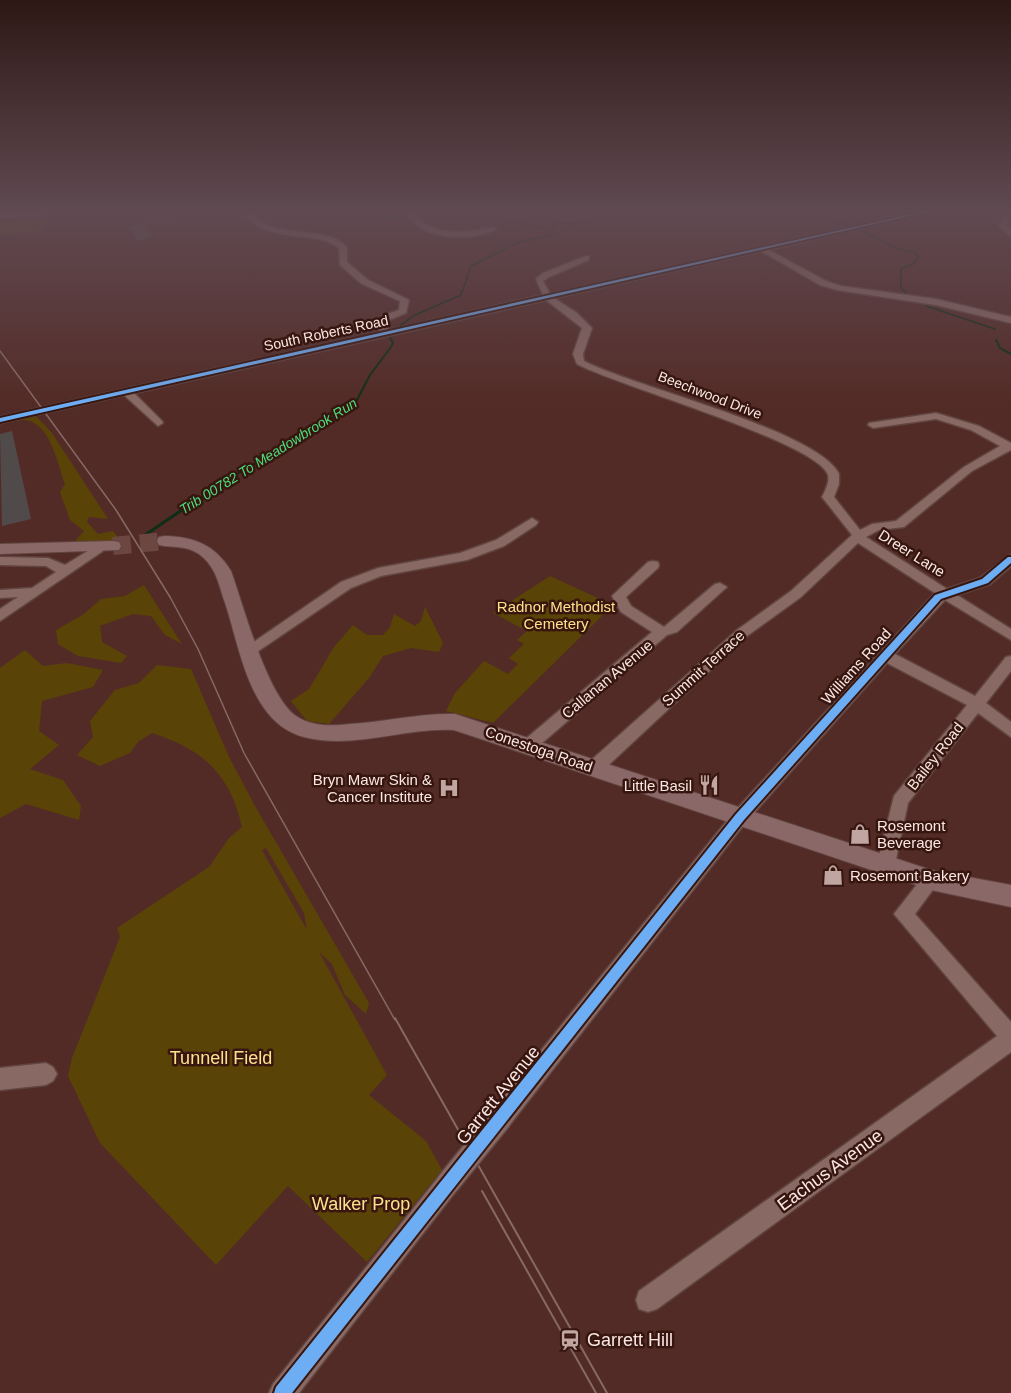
<svg xmlns="http://www.w3.org/2000/svg" width="1011" height="1393" viewBox="0 0 1011 1393" font-family="Helvetica,sans-serif">
	<style>
		.green { fill: #5a4307; fill-rule: evenodd }
		.lines { fill: none; stroke-linecap: round; stroke-linejoin: round }
		.stream-far2 { stroke: #0f2e17; stroke-width: 1.5 }
		.stream-far1 { stroke: #0f2e17; stroke-width: 2 }
		.stream { stroke: #0f2e17; stroke-width: 3 }
		.building { fill: #514a4a }
		.major-tunnel { stroke: #6c4742; stroke-width: 18; stroke-dasharray: 18 9; stroke-linecap: butt }
		.minor-casing { stroke: #614541; stroke-width: 3 }
		.major-casing { stroke: #614541; stroke-width: 2 }
		.minor { fill: #896964; fill-rule: evenodd }
		.major { fill: #8a6868; fill-rule: evenodd }
		.tram-far1 { stroke: #866965; stroke-width: 1.5 }
		.tram { stroke: #866965; stroke-width: 2 }
		.minor-bridge-casing { stroke: #614541; stroke-width: 26; stroke-linecap: butt }
		.minor-bridge { stroke: #896964; stroke-width: 23 }
		.cycleway-casing { stroke: #371610; stroke-width: 4 }
		.cycleway { fill: #6dadf4; fill-rule: evenodd }
		.labels { text-anchor: middle; dominant-baseline: central; stroke-width: 5; stroke-linejoin: round; paint-order: stroke }
		.far-street-label { font-size: 14px; fill: #fae7e3; stroke: #371610 }
		.far-water-label { font-size: 14px; font-style: italic; fill: #4bde7c; stroke: #371610 }
		.street-label { font-size: 15px; fill: #fae7e3; stroke: #371610 }
		.park-label { font-size: 15px; fill: #ffe18b; stroke: #371610 }
		.poi-label { font-size: 15px; fill: #fae7e3; stroke: #371610; text-anchor: end }
		.near-park-label { font-size: 18px; fill: #ffe18b; stroke: #371610 }
		.near-street-label { font-size: 18px; fill: #fae7e3; stroke: #371610 }
		.near-poi-label { font-size: 18px; fill: #fae7e3; stroke: #371610; text-anchor: start }
	</style>
	<rect width="100%" height="100%" fill="#532b26"/>
	<path class="green" d="M47 218 42 231 0 235V221Z
		M36 416 52 433 108 519 89 517 87 522 98 534 113 531 126 547 119 550 75 541 84 531 70 520 60 492 65 484C57 464 51 422 24 420 16 420 7 423 0 424Z
		M550 576 613 605 493 723 446 711 455 693 484 661 508 674 518 664 509 658 524 644 517 640 527 631 493 613Z
		M144 585 182 644 165 635 151 616 133 614 100 626 102 642 127 656 121 663 78 656 58 644 56 630 84 614 101 599 125 596Z
		M425 607 443 643 439 652 411 648 383 656 369 678 329 724 307 721 291 701 309 689 334 647 353 625 367 635H383L390 627 394 614 415 626 421 621Z
		M25 650 43 666 67 663 103 670 93 687 42 701 39 731 59 745 30 769 63 780 81 806 79 820 26 804 0 818V668Z
		M157 665 191 669 229 757 255 806 369 1003 366 1014 345 995 332 964 319 952 387 1075 369 1095 426 1141 442 1170 367 1262 288 1186 216 1265 100 1143 68 1076 72 1058 120 937 117 928 209 867 229 838 242 827C230 773 202 749 152 733L138 742 130 753 100 766 77 755 93 737 90 721 115 690 139 683ZM266 848 304 913 307 930 262 850Z"/>
	<g class="lines">
		<path class="stream-far2" d="M323 209 362 216 411 218
			M807 209 826 219 853 227
			M417 218H493L552 230
			M861 230 896 248 915 253 918 257 913 264 901 269V288L906 293
			M926 306 995 329
			M394 330 415 315 461 295 471 266 519 242 550 235 553 233 552 227 559 223 577 224 645 209
			M389 336 392 341"/>
		<path class="stream-far1" d="M996 340 1000 348 1011 354
			M180 511 217 486 349 408 357 400 370 375 391 347 393 343 391 339"/>
		<path class="stream" d="M145 535 182 510"/>
	</g>
	<path class="building" d="M163 213 170 224 154 226 147 216Z
		M145 224 154 237 137 241 128 227Z
		M12 431 31 519 2 526 0 434Z"/>
	<g class="lines">
		<path class="major-tunnel" d="M113 546 165 541"/>
		<g class="minor-casing">
			<path id="minor" d="M241 209H249C269 243 324 222 347 247V262L368 280 409 300 406 313 389 320 386 326 389 330 543 295 536 279 543 273 586 256H589V260L549 277 543 281 550 294 930 209H943L769 250 826 281 841 286 936 299 1011 317V323L936 305 837 290 820 285 761 251 554 298 577 313 592 328 583 354 584 361C634 387 817 430 839 474V484L834 497 860 530 872 524 896 521 964 467 1000 446 971 430 936 419 873 428 868 425 869 423 936 413 979 426 1011 443V450L972 471 904 527 879 530 866 537 947 589 980 578 1011 555V566L990 584 957 595 1011 629V640L945 600 895 654 975 696 1006 657 1011 656V671L986 703 1011 722V737L978 713 908 803 895 864 892 869 886 872 880 869 877 864 894 796 967 705 887 663 746 822 508 1127 500 1130 492 1127 489 1119 492 1111 734 812 935 593 858 543 801 597 747 636 600 773 594 774 588 773 586 768 588 763 737 630 791 591 852 535 822 497C825 491 830 482 828 475 817 442 615 385 577 364L573 354 582 328 546 300 134 393 162 421 163 423 158 426 124 395 0 423V417L380 332 378 326 382 316 399 310 400 301 362 284 340 265 339 248C316 228 263 247 241 209Z
				M404 209H412C428 238 465 233 493 227L497 229C478 240 438 240 419 227 412 223 408 216 404 209Z
				M1006 209H1011L1007 226 1011 230V237L999 226Z
				M532 518 538 522 536 525 504 546 467 560 381 576 351 588 254 654H244L242 650 341 582 378 568 460 553 496 540Z
				M99 544 103 545V551L0 621V609L18 597 0 598V590L32 588 56 572 46 566 0 565V557L48 558 65 565Z
				M653 561 658 562 659 565 658 568 626 597 631 606 664 627 715 584 720 583 727 587 677 632 667 635 534 750H522L520 746 522 742 652 632 621 612 612 596 648 562Z
				M931 872 937 874 940 880 915 914 1011 1022V1052L657 1309 648 1312 639 1309 636 1300 639 1291 997 1036 894 914 925 874Z
				M46 1063 53 1067 57 1074 53 1081 46 1085 0 1090V1068Z
				M448 1172 456 1175 459 1183 456 1191 299 1393H269L273 1384 440 1175Z"/>
		</g>
		<g class="major-casing">
			<path id="major" d="M42 209H83L78 212 0 218V212Z
				M165 536C195 537 215 545 231 571 244 607 267 696 296 716 312 727 332 726 350 724 385 722 419 713 455 714L931 870 1011 885V907L931 890 454 730C405 727 353 750 304 737 247 722 240 643 223 597 218 580 214 565 199 554 186 545 173 548 159 545L157 541 159 537Z
				M113 541 119 542 121 546 119 550 0 554V544Z"/>
		</g>
		<use href="#minor" class="minor"/>
		<use href="#major" class="major"/>
		<path class="tram-far1" d="M0 351 116 510 170 597 198 649 244 753 395 1020"/>
		<path class="tram" d="M395 1018 607 1393
			M482 1191 596 1393"/>
		<g class="minor-bridge-casing">
			<path id="minor-bridge" d="M448 1183 500 1119"/>
		</g>
		<use href="#minor-bridge" class="minor-bridge"/>
		<g class="cycleway-casing">
			<path id="cycleway" d="M934 209H941L0 422V418Z
				M1008 557H1011V563L988 583 941 599 744 820 292 1393H274L276 1387 736 814 935 595 982 579Z"/>
		</g>
		<use href="#cycleway" class="cycleway"/>
	</g>
	<linearGradient id="sky" x2="0" y2="1"><stop stop-color="#2e1815"/><stop offset="0.52" stop-color="#604a52"/><stop offset="1" stop-color="#604a52" stop-opacity="0"/></linearGradient>
	<rect width="1011" height="404" fill="url(#sky)"/>
	<defs>
		<g id="restaurant-bare" transform="scale(1.62)"><path d="M-5-6h1v4h1v-4h1v4h1v-4h1v5L-1.5 .5V6h-2V.5L-5-1ZM5-6V6H3V1.5H1.5Q1.5-4 5-6Z" fill="#c0a5a1" stroke="#371610" stroke-width="2.5" paint-order="stroke"/></g>
		<g id="hospital-bare" transform="scale(1.62)"><path d="M-5-5h3v3.5h4V-5h3V5h-3V1.5h-4V5h-3Z" fill="#c0a5a1" stroke="#371610" stroke-width="2.5" paint-order="stroke"/></g>
		<g id="shop-bare" transform="scale(1.62)"><path d="M-5-2.5h2.3a2.7 3.5 0 0 1 5.4 0H5L5.5 6h-11ZM-1.5-2.5h3a1.5 2.3 0 0 0-3 0Z" fill="#c0a5a1" stroke="#371610" stroke-width="2.5" paint-order="stroke"/></g>
		<g id="station-bare" transform="scale(1.62)"><path d="M-3-6H3Q5-6 5-4V2Q5 4 3 4L4.5 6H3L1.5 4h-3L-3 6H-4.5L-3 4Q-5 4-5 2V-4Q-5-6-3-6ZM-3.5-4v3h7v-3ZM-3.5 1v1.5H-2V1ZM2 1v1.5H3.5V1Z" fill="#c0a5a1" stroke="#371610" stroke-width="2.5" paint-order="stroke"/></g>
	</defs>
	<g fill-rule="evenodd">
		<use href="#restaurant-bare" x="709" y="785"/>
		<use href="#hospital-bare" x="449" y="788"/>
		<use href="#shop-bare" x="860" y="834"/>
		<use href="#shop-bare" x="833" y="875"/>
		<use href="#station-bare" x="570" y="1340"/>
	</g>
	<g class="labels">
		<g class="far-street-label">
			<text transform="translate(326 333) rotate(-12)">South Roberts Road</text>
			<text transform="translate(710 395) rotate(21)">Beechwood Drive</text>
		</g>
		<g class="far-water-label">
			<text transform="translate(268 456) rotate(-32)">Trib 00782 To Meadowbrook Run</text>
		</g>
		<g class="street-label">
			<text transform="translate(912 553) rotate(32)">Dreer Lane</text>
			<text transform="translate(856 666) rotate(-48)">Williams Road</text>
			<text transform="translate(703 668) rotate(-42)">Summit Terrace</text>
			<text transform="translate(607 679) rotate(-40)">Callanan Avenue</text>
			<text transform="translate(539 749) rotate(19)">Conestoga Road</text>
			<text transform="translate(935 756) rotate(-52)">Bailey Road</text>
		</g>
		<g class="park-label">
			<text x="556" y="606">Radnor Methodist<tspan x="556" dy="17">Cemetery</tspan></text>
		</g>
		<g class="poi-label">
			<text x="432" y="779">Bryn Mawr Skin &amp;<tspan x="432" dy="17">Cancer Institute</tspan></text>
			<text x="692" y="785">Little Basil</text>
			<text x="877" y="825" text-anchor="start">Rosemont<tspan x="877" dy="17">Beverage</tspan></text>
			<text x="850" y="875" text-anchor="start">Rosemont Bakery</text>
		</g>
		<g class="near-park-label">
			<text x="221" y="1058">Tunnell Field</text>
			<text x="361" y="1204">Walker Prop</text>
		</g>
		<g class="near-street-label">
			<text transform="translate(498 1095) rotate(-51)">Garrett Avenue</text>
			<text transform="translate(830 1170) rotate(-36)">Eachus Avenue</text>
		</g>
		<g class="near-poi-label">
			<text x="587" y="1340">Garrett Hill</text>
		</g>
	</g>
</svg>
